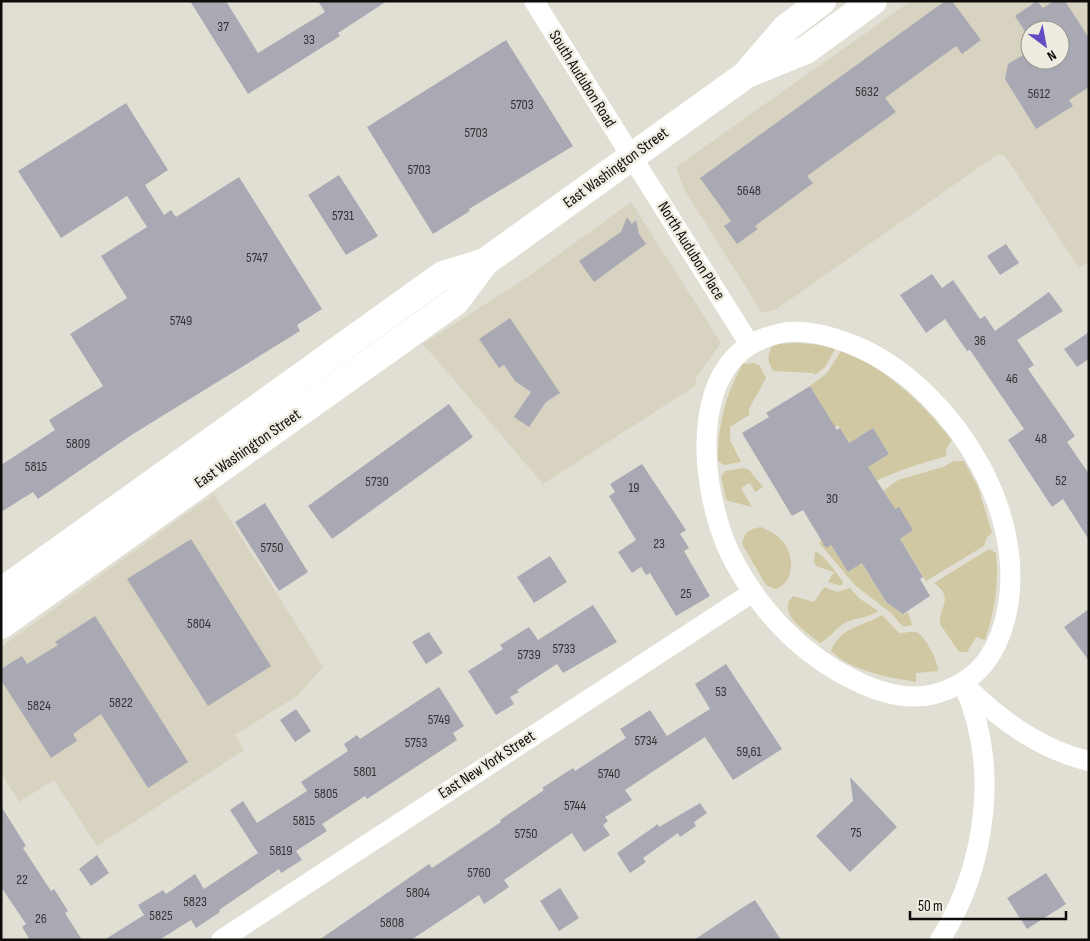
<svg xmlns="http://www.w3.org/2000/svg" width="1090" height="941" viewBox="0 0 1090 941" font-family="'Sofia Sans Condensed',sans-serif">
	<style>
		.built { fill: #d7d3c0; fill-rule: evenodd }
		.green { fill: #d0c8a3 }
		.building { fill: #a9a9b4 }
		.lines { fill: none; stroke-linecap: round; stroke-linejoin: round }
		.street { stroke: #fff; stroke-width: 20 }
		.primary { stroke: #fff; stroke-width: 28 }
		.labels { text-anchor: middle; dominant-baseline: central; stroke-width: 5; stroke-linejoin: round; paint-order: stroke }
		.number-label { font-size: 14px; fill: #353434 }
		.street-label { font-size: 16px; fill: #0e0d09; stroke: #eeece0 }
	</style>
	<rect width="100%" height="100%" fill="#e1dfd3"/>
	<path class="built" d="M911 1H1089V262L1079 268 1005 156 998 154 775 310 762 313 684 189 676 167ZM1030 30H1060V60H1030Z
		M631 202 721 343 697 376 695 386 543 484 423 344 529 276Z
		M214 494 323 667 297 696 235 735 244 750 97 846 54 780 19 802 1 773V647Z"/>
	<path class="green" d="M799 343 821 345 835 349 825 367 815 375 813 373 773 371C767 360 767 356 773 344Z
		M841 351C889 370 919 400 952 440L946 449V456L907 468 873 482 865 469 889 454 873 428 849 443 838 425 831 429 821 404 810 386 827 373Z
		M754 363 760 366 766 378 749 409V415L730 427V440L741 462 724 465 718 461C718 425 725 395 743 364Z
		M954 461H964L978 487 992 533 987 537 984 546 926 581 900 539 913 530 891 512 883 491 898 480 943 467Z
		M744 468 749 470 763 487 755 492 750 483 741 488 752 507 729 501 726 499 721 477 725 471Z
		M761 527C770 531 778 535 784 543 795 557 794 584 775 589L766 585 742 544C744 532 749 529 761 527Z
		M822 541 831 545 848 572 862 563 886 603 891 600 897 610 904 614 908 612 912 625 903 627 892 614 855 585 819 543Z
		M989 549 996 553C999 584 995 610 985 640L976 637 967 652H959L940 624C939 605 955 599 934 583Z
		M815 551C826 557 835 571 843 582L841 586 828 582 834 572 816 566 814 562Z
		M824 587 837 592 850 588 859 598 878 611C867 619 854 617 843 624 835 630 829 638 820 643 807 632 775 613 793 596L814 602Z
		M882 615 899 633C904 633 911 631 916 632 925 635 939 663 938 671L916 673V682C887 677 854 672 831 651 841 626 862 627 882 615Z"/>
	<path class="building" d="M190 1H226L258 53 325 12 318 1H387L338 33 340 36 248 94Z
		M945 1H952L981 40 962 54 956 46 885 98 896 112 807 176 813 183 755 226 758 229 737 244 724 226 731 221 700 178Z
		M1037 1 1043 8 1054 1H1065L1089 38V87L1069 100 1073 106 1036 129 1005 79 1008 64 1030 51V60H1060V30H1030V39L1015 16Z
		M506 40 573 146 469 209 470 211 433 234 367 127Z
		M126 103 168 170 145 185 164 215 171 210 176 217 239 177 322 309 297 325 300 331 133 434 38 499 33 492 1 512V465L55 430 49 420 103 386 70 334 127 298 101 256 147 227 127 196 61 238 18 171Z
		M339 175 378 236 346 255 308 195Z
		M627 217 632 224 636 220 639 234 646 244 594 282 579 261 621 232Z
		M1006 244 1019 263 1000 275 987 256Z
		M932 274 942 288 953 280 980 319 985 316 995 331 1049 292 1063 311 1017 340 1034 365 1028 369 1075 436 1067 442 1089 474V540L1063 499 1052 507 1008 440 1024 429 970 350 967 351 945 319 926 333 900 295Z
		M510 318 560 393 546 402 529 427 514 417 531 392 515 381 504 365 499 368 479 339Z
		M1089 332V359L1077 367 1064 349Z
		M810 386 837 430 840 428 849 443 873 428 889 454 868 467 895 509 899 507 913 530 900 539 923 577 920 579 930 596 903 614 886 602 862 563 848 572 831 545 826 548 803 510 792 516 742 433 769 417 766 413Z
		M449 404 473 437 332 539 308 506Z
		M642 464 686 530 680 534 689 548 684 551 710 596 676 616 650 573 646 575 641 567 632 573 618 552 636 540 609 496 615 492 610 484Z
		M265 503 308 572 279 591 235 522Z
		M191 539 271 666 208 706 127 579Z
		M550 556 567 582 534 603 517 577Z
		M593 605 617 642 563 673 557 664 517 690 519 692 510 697 514 704 496 715 468 671 503 649 500 645 529 627 538 640Z
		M1089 609V661L1064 627Z
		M95 616 188 762 148 788 101 714 73 734 77 741 51 758 1 680V669L22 656 27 664 58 645 55 642Z
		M429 632 443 653 426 664 412 642Z
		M726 664 782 749 733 780 705 737 625 790 632 800 605 817 608 821 603 825 610 835 584 852 572 833 504 880 509 887 484 904 479 895 411 940H319L429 864 432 868 501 822 500 820 544 790 542 788 573 768 575 771 626 738 620 729 650 710 667 736 710 709 695 684Z
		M439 687 464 726 453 733 457 740 367 799 365 796 322 824 327 831 296 851 302 860 281 873 279 869 219 910 220 912 196 928 191 920 159 940H104L144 915 138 905 163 890 166 894 195 874 204 889 258 853 230 810 243 801 257 823 307 791 301 782 348 751 344 744 357 735 360 739Z
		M296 709 311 731 295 742 280 720Z
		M850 777 897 827 850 872 816 836 853 801Z
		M700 803 707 813 694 822 696 826 680 837 678 833 643 858 646 862 630 873 617 853 658 824 659 827Z
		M1 806 26 846 23 848 51 891 54 889 68 911 65 913 82 940H30L22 927 26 924 1 887Z
		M97 855 109 873 91 886 79 869Z
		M1046 873 1066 904 1027 929 1007 898Z
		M560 888 579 918 559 931 540 901Z
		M755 900 781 940H694L742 908Z"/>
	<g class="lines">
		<path class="street" d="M534 1 750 345
			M787 332C811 330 837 338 858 347 956 390 1039 526 1001 633 989 666 969 684 935 694 908 701 880 693 854 680 804 656 763 614 736 565 705 511 686 393 744 349 757 339 771 335 787 332Z
			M968 688C1001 721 1043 750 1089 761
			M221 940 753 592
			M940 940C987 865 1000 764 963 684"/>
		<path class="primary" d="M749 71 786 28 822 1
			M1 592 443 275 485 262
			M1 625 456 301 485 262 747 74 806 50 873 1"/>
	</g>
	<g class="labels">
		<g class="number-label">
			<text x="223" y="26">37</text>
			<text x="309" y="39">33</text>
			<text x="867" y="91">5632</text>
			<text x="1039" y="93">5612</text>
			<text x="522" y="104">5703</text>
			<text x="476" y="132">5703</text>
			<text x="419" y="169">5703</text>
			<text x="749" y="190">5648</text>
			<text x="343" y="215">5731</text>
			<text x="257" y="257">5747</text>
			<text x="181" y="320">5749</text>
			<text x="980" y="340">36</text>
			<text x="1012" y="378">46</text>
			<text x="1041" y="438">48</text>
			<text x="78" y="443">5809</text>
			<text x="36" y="466">5815</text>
			<text x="1061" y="480">52</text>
			<text x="377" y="481">5730</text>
			<text x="634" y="487">19</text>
			<text x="832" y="498">30</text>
			<text x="659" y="543">23</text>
			<text x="272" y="547">5750</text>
			<text x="686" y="593">25</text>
			<text x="199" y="623">5804</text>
			<text x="564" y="648">5733</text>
			<text x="529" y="654">5739</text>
			<text x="721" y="691">53</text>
			<text x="121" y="702">5822</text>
			<text x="39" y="705">5824</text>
			<text x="439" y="719">5749</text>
			<text x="646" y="740">5734</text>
			<text x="416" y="742">5753</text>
			<text x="749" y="751">59,61</text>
			<text x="365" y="771">5801</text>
			<text x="609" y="773">5740</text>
			<text x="326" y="793">5805</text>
			<text x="575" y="805">5744</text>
			<text x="304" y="820">5815</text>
			<text x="856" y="832">75</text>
			<text x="526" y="833">5750</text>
			<text x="281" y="850">5819</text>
			<text x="479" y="872">5760</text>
			<text x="22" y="879">22</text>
			<text x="418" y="892">5804</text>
			<text x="195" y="901">5823</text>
			<text x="161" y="915">5825</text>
			<text x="41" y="918">26</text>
			<text x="392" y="922">5808</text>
		</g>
		<g class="street-label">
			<text transform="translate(582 79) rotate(58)">South Audubon Road</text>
			<text transform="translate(616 168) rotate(-36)">East Washington Street</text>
			<text transform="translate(691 251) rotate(58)">North Audubon Place</text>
			<text transform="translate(248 449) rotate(-35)">East Washington Street</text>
			<text transform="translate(487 765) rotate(-33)">East New York Street</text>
		</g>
	</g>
	<rect width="1090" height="941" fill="none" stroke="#0e0d09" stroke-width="5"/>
	<g transform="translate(1045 45) rotate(148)"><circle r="24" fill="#eeece0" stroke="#94938a"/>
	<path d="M0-4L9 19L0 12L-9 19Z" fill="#644bc4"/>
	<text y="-8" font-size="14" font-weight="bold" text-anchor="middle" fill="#0e0d09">N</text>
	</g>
	<path d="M910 911v8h156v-8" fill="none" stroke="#0e0d09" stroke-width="2.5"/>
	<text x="918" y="911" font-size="15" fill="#0e0d09" stroke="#eeece0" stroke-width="4" paint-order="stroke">50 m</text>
</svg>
